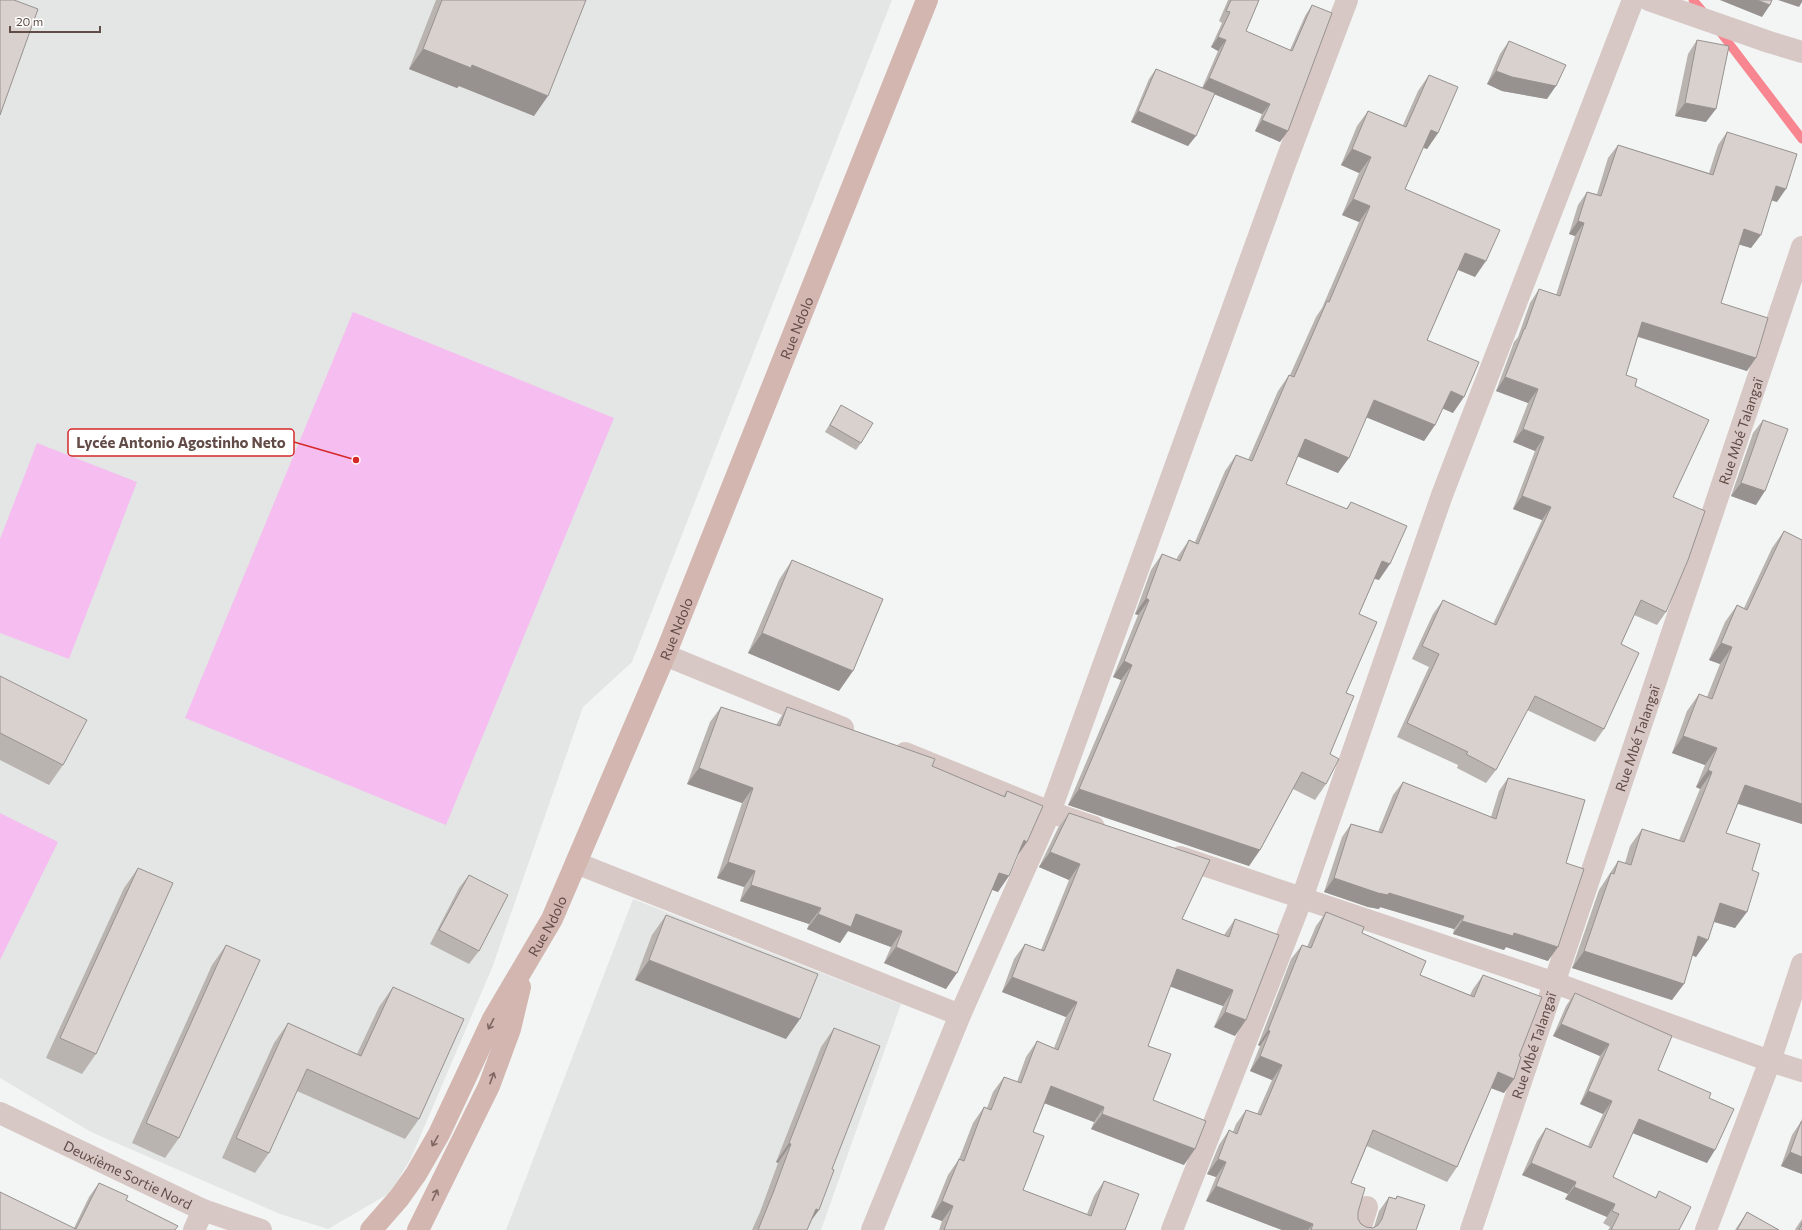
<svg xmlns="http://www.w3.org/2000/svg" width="1802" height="1230" viewBox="0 0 1802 1230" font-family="Commissioner,sans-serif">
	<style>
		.education { fill: #e4e6e5 }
		.green { fill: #f5bdf0 }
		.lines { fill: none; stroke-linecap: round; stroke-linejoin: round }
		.stream { stroke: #f78690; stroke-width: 9 }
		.minor { stroke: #d8c8c5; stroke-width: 22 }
		.major { stroke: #d3b6af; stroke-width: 22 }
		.wall { fill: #bab4b1 }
		.shaded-wall { fill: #979290 }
		.building { fill: #d8d1ce; stroke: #979290 }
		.oneway { stroke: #7e6661 }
		.labels { text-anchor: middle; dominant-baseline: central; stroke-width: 4; stroke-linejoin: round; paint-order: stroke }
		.street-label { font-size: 14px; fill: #624c47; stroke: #fff }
		.leader { fill: none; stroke: #d62828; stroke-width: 1.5 }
		.callout-dot { fill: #d62828; stroke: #fff; stroke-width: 1.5 }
		.callout { fill: #fff; stroke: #d62828; stroke-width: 1.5 }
		.callout-label { font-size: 15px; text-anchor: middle; font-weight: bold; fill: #624c47 }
	</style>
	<rect width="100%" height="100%" fill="#f2f5f4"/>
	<path class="education" d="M0 0H892L632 662 583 707 492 968 411 1158 390 1193 328 1229 280 1214 91 1132 0 1078Z
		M633 899 901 1004 821 1230H506Z"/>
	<path class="green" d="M353 312 614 418 446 825 185 718Z
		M37 443 137 482 69 659 0 633V539Z
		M0 813 58 842 0 960Z"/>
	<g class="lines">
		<path class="stream" d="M1693 0 1704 13
			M1718 29 1802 139"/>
		<g class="minor">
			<path d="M1649 0 1769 42 1802 52"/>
			<path d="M665 655 843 728"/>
			<path d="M905 753 1050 812 1094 827"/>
			<path d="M1180 857 1555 983 1770 1061 1802 1071"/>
			<path d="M576 863 960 1015"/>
			<path id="s1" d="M0 1113 203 1210 261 1230"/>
			<path d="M194 1230 203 1210"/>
			<path d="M872 1230 960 1015 1050 812 1285 164 1347 0"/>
			<path d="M1172 1230 1302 898 1442 495 1633 0"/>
			<path d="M1360 1230 1367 1207"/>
			<path id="s2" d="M1471 1230 1802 247"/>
			<path d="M1706 1230 1770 1061 1802 964"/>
		</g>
		<g class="major">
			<path id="s3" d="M371 1230 399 1198 416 1174 439 1134 493 1019 552 919 665 655 927 0"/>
			<path d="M418 1230 489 1086 510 1029 520 987"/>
		</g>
	</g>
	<path class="wall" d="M436 0H586L534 116 459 86 457 88 409 69Z
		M1228 0H1259L1246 31 1290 50 1305 16 1312 5 1280 142 1255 131 1262 114 1214 94 1188 146 1131 122 1149 79 1156 69 1202 88 1218 51 1211 47 1222 23 1219 21Z
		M1697 40 1706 122 1675 116 1688 54Z
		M1509 41 1547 99 1502 91 1487 84 1500 54Z
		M1429 75 1438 133 1427 149 1423 148 1405 189 1475 277 1458 270 1427 340 1453 413 1443 408 1435 425 1424 441 1367 417 1338 473 1298 456 1286 484 1346 509 1351 502 1379 580 1374 579 1359 614 1346 693 1330 754 1326 784 1315 800 1293 789 1260 850 1249 866 1068 805 1121 680 1113 677 1138 615 1135 614 1151 570 1162 554 1176 560 1178 556 1189 540 1195 542 1225 471 1236 455 1248 460 1278 391 1289 375H1290L1316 317 1322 308 1359 222 1342 215 1359 173 1341 165 1357 126 1368 111 1403 125 1418 91Z
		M1727 132 1777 202 1772 200 1751 248 1739 244 1721 303 1747 371 1638 337 1626 375 1635 386 1673 497 1666 612 1657 625 1634 615 1621 644 1604 729 1595 742 1527 710 1496 770 1486 783 1457 768 1458 765 1397 737 1429 667 1412 659 1433 614 1443 600 1493 624 1542 520 1513 509 1535 451 1513 442 1528 403 1496 391 1514 342 1518 337 1530 303 1539 289 1556 295 1575 236 1569 234 1578 205 1587 192 1597 194 1608 158 1618 145 1709 173 1718 145Z
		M841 405 861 443 856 450 825 432 837 412Z
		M1763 420 1756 505 1731 496 1753 433Z
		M1784 531 1802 540V824L1738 804 1726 833 1752 870 1735 928 1714 922 1696 957 1692 955 1672 1000 1572 968 1599 890 1618 861 1625 863 1630 846 1642 829 1679 840 1700 789 1696 787 1705 765 1672 753 1687 711 1699 694 1707 697 1720 664 1709 660 1725 622 1737 605 1744 608 1772 548Z
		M792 560 839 691 748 653 779 580Z
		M0 676 63 765 49 785 0 760Z
		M721 707 776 725 787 707 932 766 1003 796 1007 791 1018 855 998 892 992 890 946 989 884 963 891 947 848 931 840 943 807 929 809 924 740 901 744 887 717 878 742 803 687 784 710 722Z
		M1508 778 1566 863 1548 961 1506 947 1504 950 1453 934 1454 929 1380 907 1379 909 1368 907 1324 892 1342 837 1351 824 1378 832 1393 795 1403 782 1491 817 1499 791Z
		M1069 813 1182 919 1224 935 1235 919V1036L1214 1027 1223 1006 1170 986 1148 1046 1153 1100 1184 1165 1091 1129 1094 1122 1045 1103 1033 1132 1023 1190 1087 1214 1094 1196 1104 1181 1125 1230H939L942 1221 931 1217 948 1175 959 1159 973 1123 984 1107 987 1108 993 1092 1004 1077 1017 1082 1026 1057 1037 1041 1054 1048 1066 1017 1002 992 1014 959 1025 944 1041 950 1069 880 1039 867 1058 828Z
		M138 868 96 1054 82 1074 46 1058 124 888Z
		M469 875 479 951 469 964 430 944 459 888Z
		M1326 912 1362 933 1420 975 1470 995 1473 989 1483 975 1519 1056 1514 1079 1504 1093 1491 1088 1457 1167 1447 1182 1367 1146 1351 1183 1358 1212V1219L1361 1224 1366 1227 1373 1228 1374 1227 1379 1211 1389 1197 1395 1199 1397 1196 1416 1230H1282L1206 1201 1216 1177 1207 1174 1219 1145 1229 1130 1233 1132 1236 1124 1246 1110 1257 1114 1272 1080 1250 1071 1260 1046 1258 1045 1291 959 1302 945 1307 947 1316 926Z
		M666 915 786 1039 635 980 652 935Z
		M226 945 179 1138 165 1158 132 1143 212 965Z
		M393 987 419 1119 405 1139 297 1091 269 1153 255 1173 222 1158 274 1043 288 1023 357 1054 379 1007Z
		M1575 993 1658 1070 1709 1098 1707 1163 1633 1133 1613 1177 1655 1198 1659 1191 1679 1230H1608L1610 1227 1603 1223 1607 1217 1565 1199 1568 1194 1522 1175 1537 1141 1546 1128 1588 1146 1603 1114 1580 1104 1600 1056 1553 1036 1566 1006Z
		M834 1028 811 1222 807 1230H752L760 1212 778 1163 776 1162 821 1047Z
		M1802 1119V1174L1781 1166 1792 1135 1800 1123Z
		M99 1183 126 1200 175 1230H0L74 1228 89 1197Z
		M1747 1212 1779 1230H1735Z
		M1802 1219V1230H1795L1796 1228Z"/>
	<path class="shaded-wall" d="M1720 0H1757L1770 5 1762 17Z
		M1778 0H1802V2L1799 7Z
		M1218 37 1226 40 1218 51 1211 47Z
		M423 49 472 65 548 96 534 116 459 86 457 88 409 69Z
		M1496 71 1556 86 1547 99 1502 91 1487 84Z
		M1209 78 1270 104 1262 114 1202 89Z
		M1685 103 1716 109 1706 122 1675 116Z
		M1138 111 1196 136 1188 146 1131 122Z
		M1262 120 1288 131 1280 142 1255 131Z
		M1431 130 1438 133 1427 149 1420 146Z
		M1352 149 1371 157 1359 173 1341 165Z
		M1776 186 1786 189 1777 202 1767 199Z
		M1353 199 1370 206 1359 222 1342 215Z
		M1578 221 1584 223 1575 236 1569 234Z
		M1744 229 1761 235 1751 248 1734 243Z
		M1465 253 1486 261 1475 277 1454 268Z
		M1642 322 1756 358 1747 371 1633 335Z
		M1505 377 1538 389 1528 403 1496 391Z
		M1451 391 1464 397 1453 413 1439 407Z
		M1374 400 1435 425 1424 441 1363 416Z
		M1523 429 1544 437 1535 451 1513 442Z
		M1305 439 1349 458 1338 473 1294 455Z
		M1741 483 1765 491 1756 505 1731 496Z
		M1522 496 1551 507 1542 520 1513 509Z
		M1382 561 1390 564 1379 580 1371 577Z
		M1146 598 1149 600 1138 615 1135 614Z
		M762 633 853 671 839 691 748 653Z
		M1721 643 1732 647 1720 664 1709 660Z
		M1124 661 1132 665 1121 680 1113 677Z
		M1683 736 1717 748 1705 765 1672 753Z
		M699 768 753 788 742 803 687 784Z
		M1708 770 1712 772 1700 789 1696 787Z
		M1745 785 1802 804V824L1733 802Z
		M1079 789 1260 850 1249 866 1068 805Z
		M1024 840 1027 842 1016 858Z
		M1050 852 1080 864 1069 880 1039 867Z
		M728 862 755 871 744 887 717 878Z
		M999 873 1009 876 998 892 988 888Z
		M1334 878 1389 893 1464 916 1454 929 1380 907 1379 909 1368 907 1324 892Z
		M751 885 821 908 809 924 740 901Z
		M1720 903 1747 912 1735 928 1708 920Z
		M818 914H856L902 931 891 947 848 931 840 943 807 929Z
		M1462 921 1514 933 1558 947 1548 961 1506 947 1504 950 1453 934Z
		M1698 936 1708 940 1696 957 1687 953Z
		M896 947 957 973 946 989 884 963Z
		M1584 951 1684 984 1672 1000 1572 968Z
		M649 960 800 1019 786 1039 635 980Z
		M1177 969 1233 990 1223 1006 1166 985Z
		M1012 977 1077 1002 1066 1017 1002 992Z
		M1225 1012 1246 1020 1235 1036 1214 1027Z
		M1561 1024 1609 1044 1600 1056 1553 1036Z
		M1268 1030 1270 1031 1260 1046 1258 1045Z
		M1260 1056 1282 1065 1272 1080 1250 1071Z
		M1498 1072 1514 1079 1504 1093 1488 1087Z
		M1051 1086 1104 1107 1094 1122 1041 1102Z
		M1588 1091 1612 1101 1603 1114 1580 1104Z
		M1102 1114 1195 1149 1184 1165 1091 1129Z
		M1639 1119 1715 1150 1707 1163 1630 1132Z
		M789 1143 791 1144 778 1163 776 1162Z
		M1790 1152 1802 1157V1174L1781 1166Z
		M1218 1159 1226 1162 1216 1177 1207 1174Z
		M1531 1163 1576 1182 1568 1194 1522 1175Z
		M1216 1186 1313 1224 1308 1230H1282L1206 1201Z
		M1574 1187 1615 1204 1607 1217 1565 1199Z
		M942 1201 953 1206 942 1221 931 1217Z
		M816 1209 819 1210 805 1229Z"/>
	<path class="building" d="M0 0H14L38 9 0 115Z
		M442 0H586L548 96 472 65 471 68 423 49Z
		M1231 0H1259L1246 31 1292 51 1312 5 1332 13 1288 131 1262 120 1270 104 1209 78 1226 40 1218 37 1230 12 1226 11Z
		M1757 0H1772L1770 5Z
		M1697 40 1729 46 1716 109 1685 103Z
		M1509 41 1566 65 1556 86 1512 77 1496 71Z
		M1156 69 1215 93 1196 136 1138 111Z
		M1429 75 1458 87 1438 133 1431 130 1405 189 1500 230 1486 261 1465 253 1427 340 1479 362 1464 397 1451 391 1435 425 1374 400 1349 458 1305 439 1286 484 1347 509 1351 502 1407 526 1390 564 1382 561 1359 614 1377 622 1346 693 1354 696 1330 754 1339 759 1326 784 1302 772 1260 850 1079 789 1132 665 1124 661 1149 600 1146 598 1162 554 1180 561 1189 540 1198 544 1236 455 1252 461 1289 375 1294 377 1327 301 1329 302 1370 206 1353 199 1371 157 1352 149 1368 111 1406 127Z
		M1727 132 1797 154 1786 189 1776 186 1761 235 1744 229 1721 303 1768 318 1756 358 1642 322 1626 375 1637 379 1635 386 1709 420 1673 497 1705 511 1688 560 1666 612 1641 600 1621 644 1639 653 1604 729 1535 696 1496 770 1466 754 1468 752 1407 723 1439 654 1422 646 1443 600 1496 625 1551 507 1522 496 1544 437 1523 429 1538 389 1505 377 1524 329H1525L1539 289 1560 296 1584 223 1578 221 1587 192 1601 196 1618 145 1713 175Z
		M841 405 873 423 861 443 830 425Z
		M1763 420 1788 429 1765 491 1741 483Z
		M1784 531 1802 540V804L1745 785 1726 833 1760 844 1752 870 1759 873 1747 912 1720 903 1708 940 1698 936 1684 984 1584 951 1611 873 1614 874 1618 861 1631 865 1642 829 1684 842 1712 772 1708 770 1717 748 1683 736 1699 694 1712 699 1732 647 1721 643 1737 605 1747 610Z
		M792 560 883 599 853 671 762 633Z
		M0 676 87 720 63 765 0 733Z
		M721 707 780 726 787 707 935 759 932 766 1005 797 1007 791 1043 806 1027 842 1024 840 1009 876 999 873 957 973 896 947 902 931 856 914 851 927 818 914 821 908 751 885 755 871 728 862 753 788 699 768Z
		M1508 778 1585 800 1566 863 1584 869 1558 947 1514 933 1513 936 1462 921 1464 916 1389 893 1388 895 1378 893 1334 878 1351 824 1382 833 1403 782 1496 819Z
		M1069 813 1210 860 1182 919 1229 937 1235 919 1279 935 1246 1020 1225 1012 1233 990 1177 969 1148 1046 1171 1054 1153 1100 1206 1121 1195 1149 1102 1114 1104 1107 1051 1086 1033 1132 1044 1136 1023 1190 1091 1216 1104 1181 1139 1194 1125 1230H944L953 1206 942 1201 959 1159 964 1161 984 1107 991 1110 1004 1077 1021 1083 1037 1041 1058 1050 1077 1002 1012 977 1025 944 1044 951 1080 864 1050 852Z
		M138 868 173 883 96 1054 60 1038Z
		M469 875 508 895 479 951 439 930Z
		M1326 912 1364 927 1362 933 1426 961 1420 975 1474 997 1483 975 1542 997 1519 1056 1521 1057 1514 1079 1498 1072 1457 1167 1373 1130 1351 1183 1365 1188 1358 1212V1219L1361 1224 1366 1227 1373 1228 1378 1225 1382 1219 1389 1197 1396 1199 1397 1196 1425 1205 1416 1230H1311L1313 1224 1216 1186 1226 1162 1218 1159 1229 1130 1237 1134 1246 1110 1261 1115 1282 1065 1260 1056 1270 1031 1268 1030 1302 945 1311 948Z
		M666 915 818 974 800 1019 649 960Z
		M226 945 260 960 179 1138 146 1123Z
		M393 987 464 1019 419 1119 307 1069 269 1153 236 1138 288 1023 361 1056Z
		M1575 993 1672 1036 1658 1070 1711 1093 1709 1098 1734 1109 1715 1150 1639 1119 1613 1177 1656 1198 1659 1191 1691 1207 1679 1230H1611L1619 1214 1612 1211 1615 1204 1574 1187 1576 1182 1531 1163 1546 1128 1591 1148 1612 1101 1588 1091 1609 1044 1561 1024Z
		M834 1028 880 1046 832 1169 834 1170 819 1210 816 1209 807 1230H758L773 1193 791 1144 789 1143Z
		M1801 1122H1802V1157L1790 1152Z
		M99 1183 128 1196 126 1200 178 1226 175 1230H0V1192L76 1229Z
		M1747 1212 1779 1230H1737Z
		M1802 1223V1230H1799Z"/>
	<defs><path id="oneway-shaft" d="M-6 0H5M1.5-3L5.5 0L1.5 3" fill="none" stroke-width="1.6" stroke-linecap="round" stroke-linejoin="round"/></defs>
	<g class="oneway">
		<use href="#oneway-shaft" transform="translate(491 1024) rotate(117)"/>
		<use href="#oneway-shaft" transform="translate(492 1078) rotate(-70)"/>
		<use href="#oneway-shaft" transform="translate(435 1141) rotate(120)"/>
		<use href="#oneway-shaft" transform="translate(435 1195) rotate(-64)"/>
	</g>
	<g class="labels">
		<g class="street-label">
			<text stroke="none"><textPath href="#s3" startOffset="1001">Rue Ndolo</textPath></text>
			<text stroke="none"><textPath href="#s2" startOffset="843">Rue Mbé Talangaï</textPath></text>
			<text stroke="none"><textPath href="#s3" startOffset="677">Rue Ndolo</textPath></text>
			<text stroke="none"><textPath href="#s2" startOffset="519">Rue Mbé Talangaï</textPath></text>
			<text stroke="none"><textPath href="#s3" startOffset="353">Rue Ndolo</textPath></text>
			<text stroke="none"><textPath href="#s2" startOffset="195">Rue Mbé Talangaï</textPath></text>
			<text stroke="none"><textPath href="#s1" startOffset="142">Deuxième Sortie Nord</textPath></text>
		</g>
	</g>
	<path class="leader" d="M356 460L294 442"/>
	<circle class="callout-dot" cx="356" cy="460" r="4"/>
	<rect class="callout" x="68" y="429" width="226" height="27" rx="4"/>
	<g class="callout-label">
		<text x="181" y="448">Lycée Antonio Agostinho Neto</text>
	</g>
	<path d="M10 26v6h90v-6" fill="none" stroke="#624c47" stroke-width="2"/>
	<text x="16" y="26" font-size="12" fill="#624c47" stroke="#ffffff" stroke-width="3" paint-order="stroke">20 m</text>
</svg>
